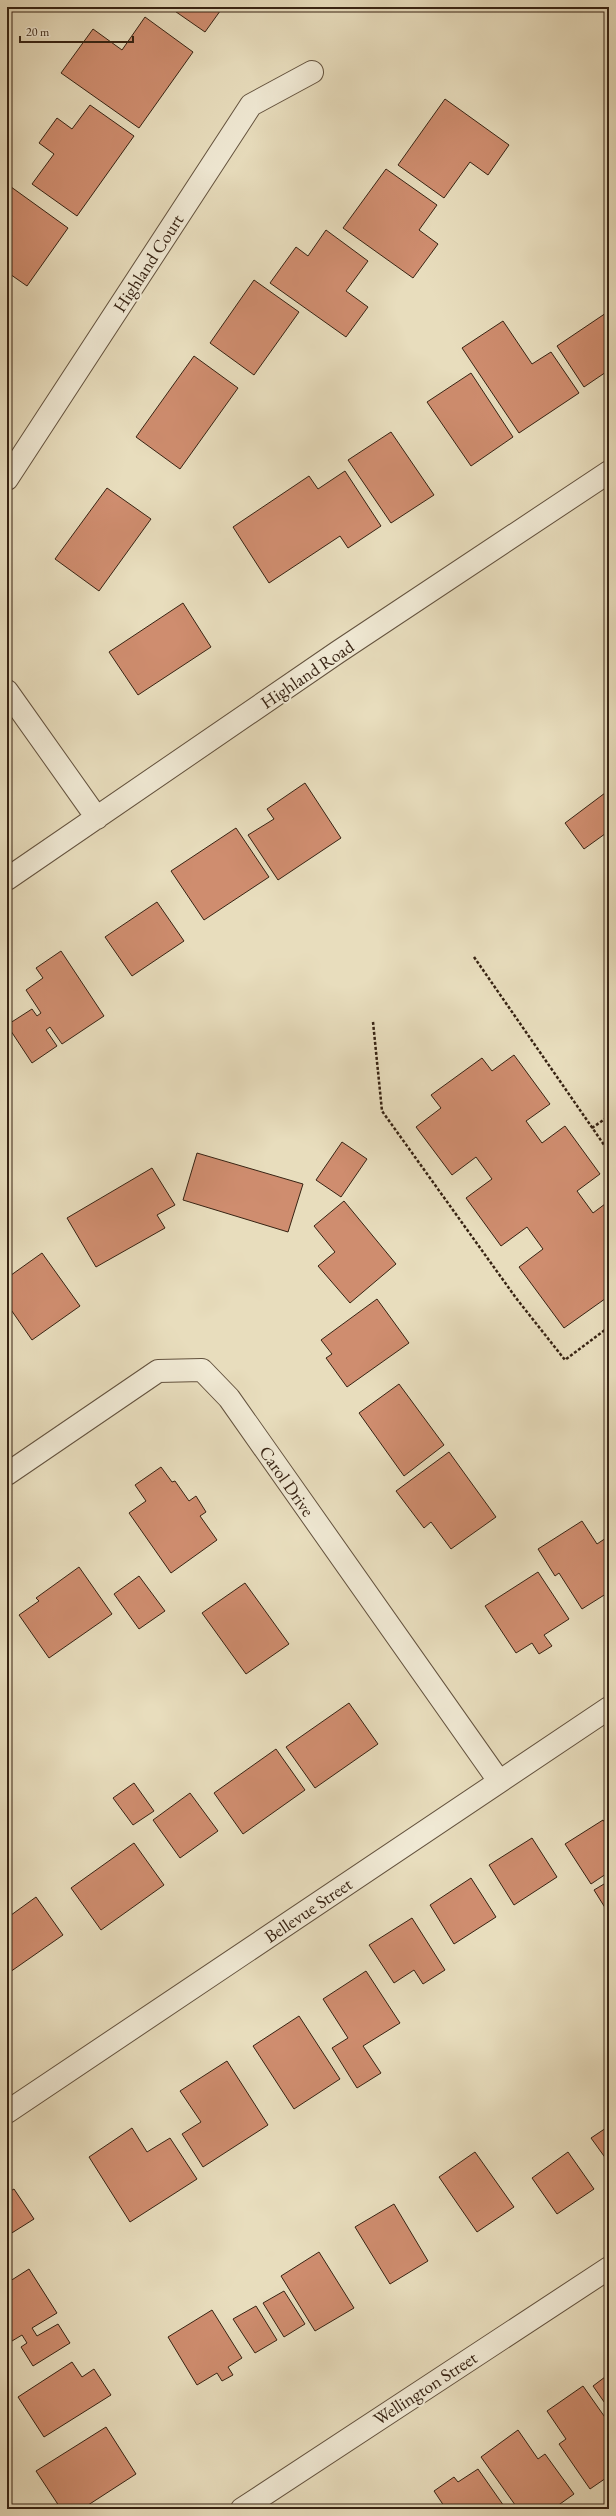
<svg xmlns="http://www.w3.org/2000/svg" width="616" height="2516" viewBox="0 0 616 2516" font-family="'EB Garamond',serif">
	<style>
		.building { fill: #cf8d6f; stroke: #372313 }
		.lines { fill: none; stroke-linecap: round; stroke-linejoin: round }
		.street-casing { stroke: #63523e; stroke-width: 24 }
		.path { stroke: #372313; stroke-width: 2.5; stroke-dasharray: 3 2; stroke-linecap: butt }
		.street { stroke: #f0e9d4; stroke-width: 22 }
		.labels { text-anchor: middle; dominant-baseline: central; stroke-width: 4; stroke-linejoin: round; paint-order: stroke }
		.street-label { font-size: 18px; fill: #372313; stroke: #f0e9d4 }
	</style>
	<rect width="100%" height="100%" fill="#e8ddbd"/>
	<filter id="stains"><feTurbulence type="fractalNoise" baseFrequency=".005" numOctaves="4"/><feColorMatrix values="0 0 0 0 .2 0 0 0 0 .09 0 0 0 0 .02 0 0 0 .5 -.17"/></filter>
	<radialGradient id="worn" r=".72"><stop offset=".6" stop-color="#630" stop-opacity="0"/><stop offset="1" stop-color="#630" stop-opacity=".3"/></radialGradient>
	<path class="building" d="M169 7H223L205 32Z
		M145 17 193 52 139 128 61 73 93 29 122 50Z
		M445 99 509 145 488 175 470 162 444 198 398 165Z
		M90 105 134 136 77 216 32 184 54 154 39 143 57 118 72 129Z
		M386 169 437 205 419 230 438 244 413 278 343 228Z
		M7 184 68 228 27 286 7 272Z
		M326 230 368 261 346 291 368 307 346 337 270 283 296 247 308 256Z
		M254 280 299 312 254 375 210 343Z
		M609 311V370L584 387 557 346Z
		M503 321 532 364 551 352 579 393 519 433 462 348Z
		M194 356 238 388 180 469 136 437Z
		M471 373 513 437 471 466 427 402Z
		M391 432 434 495 391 523 348 460Z
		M345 471 381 526 348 548 340 536 269 583 233 527 309 476 318 489Z
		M107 488 151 519 99 591 55 559Z
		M183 603 211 647 138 695 109 652Z
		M305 783 341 838 278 880 248 835 274 819 267 809Z
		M609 790V831L584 849 565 823Z
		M236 828 269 877 204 920 171 871Z
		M157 902 184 941 132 976 105 937Z
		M61 951 104 1016 62 1044 50 1027 46 1030 57 1046 32 1063 7 1025 32 1009 37 1016 41 1013 26 990 43 978 36 968Z
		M514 1055 550 1104 526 1121 542 1143 565 1126 600 1174 577 1191 593 1213 609 1201V1296L564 1328 519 1267 543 1249 527 1227 501 1246 466 1198 492 1179 476 1157 452 1175 416 1127 441 1108 431 1095 482 1058 492 1071Z
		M342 1142 367 1159 341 1197 316 1180Z
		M197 1153 303 1184 288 1232 183 1200Z
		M152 1168 175 1205 157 1215 165 1228 96 1267 67 1218Z
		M344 1201 396 1264 350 1303 318 1266 335 1252 314 1226Z
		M42 1253 80 1306 32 1340 7 1304V1278Z
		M377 1299 409 1343 347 1387 326 1358 332 1354 321 1340Z
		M399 1384 444 1445 404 1476 359 1413Z
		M449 1452 496 1517 451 1549 431 1522 424 1528 396 1491Z
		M161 1467 172 1482 175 1481 189 1501 196 1496 206 1512 200 1516 217 1540 171 1573 129 1513 146 1501 135 1485Z
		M582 1521 597 1544 609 1536V1592L582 1609 559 1573 555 1576 538 1549Z
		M79 1567 112 1614 49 1658 19 1615 39 1601 36 1598Z
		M538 1572 569 1619 544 1635 552 1646 539 1654 532 1643 516 1653 485 1606Z
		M139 1576 165 1611 139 1629 114 1594Z
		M245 1583 289 1644 246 1674 202 1613Z
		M349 1703 378 1744 315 1788 286 1747Z
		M276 1749 305 1790 243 1834 214 1793Z
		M134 1783 154 1811 133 1825 113 1798Z
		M190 1793 218 1831 180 1858 153 1820Z
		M603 1820 609 1828V1872L591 1884 565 1844Z
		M532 1838 557 1877 514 1905 489 1865Z
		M134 1843 164 1885 101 1930 71 1888Z
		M471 1878 496 1917 454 1944 430 1905Z
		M609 1881V1914L594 1890Z
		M36 1897 63 1935 10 1972 7 1968V1918Z
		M412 1918 445 1970 423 1984 414 1970 394 1983 369 1945Z
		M366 1971 400 2023 363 2046 381 2073 357 2088 332 2048 348 2038 323 1999Z
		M299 2016 340 2079 294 2109 253 2046Z
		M227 2061 268 2125 203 2167 182 2134 201 2122 180 2091Z
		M609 2126V2163L591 2138Z
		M132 2128 147 2152 170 2138 197 2179 130 2222 89 2157Z
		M475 2152 514 2207 477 2232 439 2177Z
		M568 2152 594 2189 557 2214 532 2178Z
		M14 2189 34 2219 7 2236V2193Z
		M394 2204 428 2261 390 2284 355 2227Z
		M319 2252 354 2308 315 2331 281 2276Z
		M29 2269 57 2313 32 2328 37 2336 58 2324 70 2343 33 2366 21 2347 27 2343 22 2335 7 2344V2283Z
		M284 2291 305 2324 284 2337 263 2303Z
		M256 2306 277 2340 255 2353 233 2319Z
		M212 2310 242 2358 228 2367 233 2375 222 2381 217 2373 197 2385 168 2337Z
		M72 2362 82 2377 94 2369 111 2395 44 2437 18 2397Z
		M609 2374V2409L593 2386Z
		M583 2386 609 2423V2476L590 2489 559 2444 566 2439 547 2411Z
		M106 2427 136 2474 82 2509H61L36 2471Z
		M518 2430 538 2459 545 2454 574 2494 553 2509H518L481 2457Z
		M478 2469 506 2509H446L434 2491 454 2477 458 2482Z"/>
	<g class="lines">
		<g class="street-casing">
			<path id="street" d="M7 479 251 105 312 72
				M7 691 97 818
				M7 879 338 652 609 472
				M7 1474 158 1371 202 1370 229 1398 499 1781
				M7 2112 609 1708
				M242 2509 609 2268"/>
		</g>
		<path class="path" d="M474 957 609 1152
			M373 1022 382 1111 516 1298 565 1360 609 1327
			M592 1128 609 1116"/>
		<use href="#street" class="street"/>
	</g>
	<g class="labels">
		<g class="street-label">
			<text transform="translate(148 263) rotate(-57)">Highland Court</text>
			<text transform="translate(307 674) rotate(-34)">Highland Road</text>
			<text transform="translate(287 1481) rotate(55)">Carol Drive</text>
			<text transform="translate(308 1910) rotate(-34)">Bellevue Street</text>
			<text transform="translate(425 2388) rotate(-33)">Wellington Street</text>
		</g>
	</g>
	<rect width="616" height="2516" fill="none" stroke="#e8ddbd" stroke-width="24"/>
	<rect x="8" y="8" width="600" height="2500" fill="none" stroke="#372313" stroke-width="2"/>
	<rect x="12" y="12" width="592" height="2492" fill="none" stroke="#372313"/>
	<path d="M20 36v6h113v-6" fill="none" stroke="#372313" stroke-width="2"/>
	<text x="26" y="36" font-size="12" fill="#372313" stroke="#f0e9d4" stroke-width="3" paint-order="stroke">20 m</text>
	<rect width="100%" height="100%" filter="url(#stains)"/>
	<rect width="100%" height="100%" fill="url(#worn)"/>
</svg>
